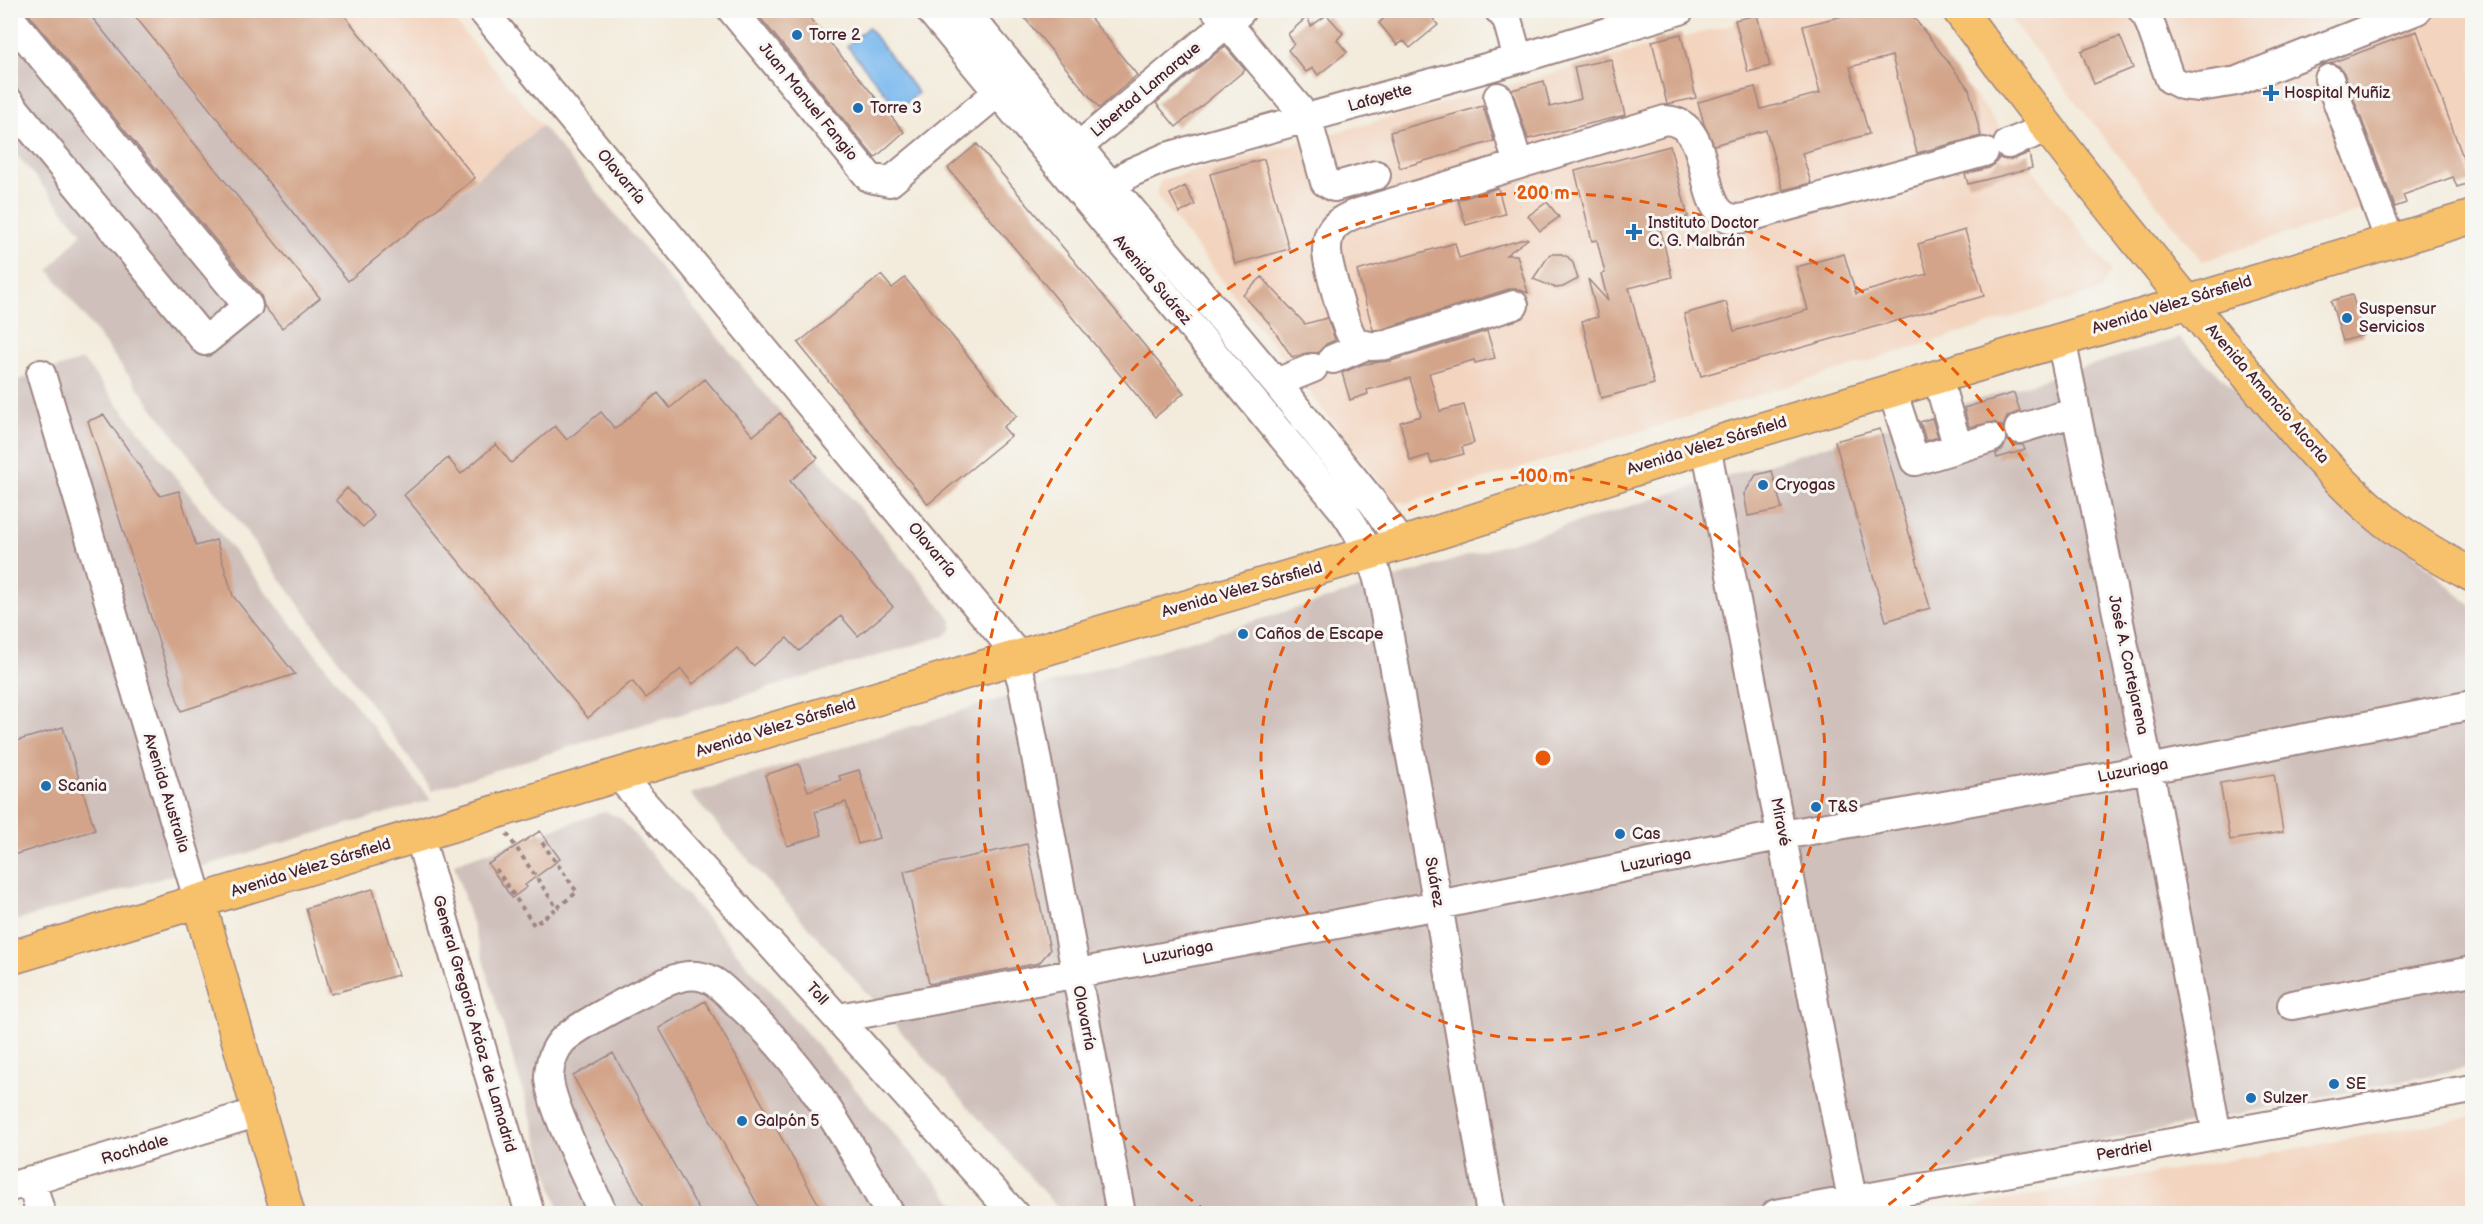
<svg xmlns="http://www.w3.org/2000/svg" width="2483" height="1224" viewBox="0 0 2483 1224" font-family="'Balsamiq Sans',sans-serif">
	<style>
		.built { fill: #f3d4bf }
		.industrial { fill: #cfc0bb }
		.water { fill: #7cb9ef; stroke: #636c8d; stroke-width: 1.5 }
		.building { fill: #d3a489 }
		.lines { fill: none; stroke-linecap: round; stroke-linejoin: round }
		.minor-casing { stroke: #9e8583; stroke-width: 32 }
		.major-casing { stroke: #9e8583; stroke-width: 36 }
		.path { stroke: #9e8583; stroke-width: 4; stroke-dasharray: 4.5 4.5; stroke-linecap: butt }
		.minor { stroke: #fff; stroke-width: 28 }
		.major { stroke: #f7c06b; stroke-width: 33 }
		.ring { fill: none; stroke: #e8590c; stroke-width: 3; stroke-dasharray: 10 8 }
		.poi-dot { fill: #1f6fb2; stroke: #f6f6f2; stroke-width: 2 }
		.labels { text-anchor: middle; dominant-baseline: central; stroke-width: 6; stroke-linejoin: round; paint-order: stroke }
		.poi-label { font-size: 16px; fill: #4a1f2b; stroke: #f6f6f2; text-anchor: start }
		.street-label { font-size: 16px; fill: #4a1f2b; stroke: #f6f6f2 }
		.centre { fill: #e8590c; stroke: #f6f6f2; stroke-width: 3 }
		.ring-label { font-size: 18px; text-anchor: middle; font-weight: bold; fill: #e8590c; stroke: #f6f6f2; stroke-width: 6; stroke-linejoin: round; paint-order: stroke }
	</style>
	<rect width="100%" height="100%" fill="#f6f6f2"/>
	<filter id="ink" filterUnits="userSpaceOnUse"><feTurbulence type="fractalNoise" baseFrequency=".0167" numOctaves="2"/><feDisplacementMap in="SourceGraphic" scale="12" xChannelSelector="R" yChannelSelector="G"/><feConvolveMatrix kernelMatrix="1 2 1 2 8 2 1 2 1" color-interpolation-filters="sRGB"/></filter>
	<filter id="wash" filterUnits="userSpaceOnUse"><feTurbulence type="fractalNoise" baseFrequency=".008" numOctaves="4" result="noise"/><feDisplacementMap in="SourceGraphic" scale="24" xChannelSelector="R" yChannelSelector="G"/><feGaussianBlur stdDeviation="1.35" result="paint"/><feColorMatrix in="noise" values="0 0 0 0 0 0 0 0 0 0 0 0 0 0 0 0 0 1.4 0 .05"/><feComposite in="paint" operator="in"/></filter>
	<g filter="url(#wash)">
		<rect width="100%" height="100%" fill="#f3ebdb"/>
		<path class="built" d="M130 11H446L542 126 348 281Z
			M1780 11H1909L2111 270 2101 290 1407 503 1394 501 1156 195 1161 180Z
			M2004 11H2472V176L2202 261Z
			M2472 1117V1213H1931Z"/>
		<path class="industrial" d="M10 11H130L348 281 542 126 878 530 952 620V629L945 636 569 747 432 790 246 531 49 270 82 233 11 148Z
			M2179 338 2472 607V1067L1742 1213H1062L690 794Z
			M83 360 431 800 11 922V382Z
			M605 811 620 818 963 1213H560L454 864Z"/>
		<path class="water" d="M868 27 918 93 899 110 847 46Z"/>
		<g id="blocks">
			<path class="building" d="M25 10H86L320 298 282 328 264 306 261 295Z
				M130 10H340L475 178 348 281Z
				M754 10H803L904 132 875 158Z
				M1018 10H1084L1137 75 1099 108Z
				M1382 10H1426L1438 25 1410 48 1404 41 1397 45 1379 23 1385 17Z
				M1865 10H1908L1969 89 1981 136 1917 153 1892 56 1850 67 1869 134 1802 153 1811 183 1783 190 1766 130 1714 145 1704 124 1698 102 1755 87 1761 109 1820 93 1803 26Z
				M1327 15 1343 33 1337 40 1347 52 1318 75 1313 68 1306 72 1288 50 1294 44 1288 34 1307 17 1311 26Z
				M1757 15 1770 66 1748 72 1735 20Z
				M2417 31 2472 182 2457 187 2453 177 2403 195 2406 203 2395 207 2344 73 2339 66 2331 63Z
				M1681 34 1696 98 1667 104 1652 41Z
				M2120 36 2133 68 2094 84 2081 51Z
				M1225 46 1245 70 1176 127 1156 103Z
				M1611 59 1625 115 1528 139 1512 90 1544 81 1550 107 1581 99 1574 67Z
				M1483 106 1494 141 1400 168 1390 132Z
				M977 144 1184 393 1155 417 948 168Z
				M1670 146 1688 217 1659 224 1672 277 1629 288 1654 384 1601 398 1582 321 1598 317 1588 279 1608 301 1601 274 1605 273 1597 240 1592 241 1575 171Z
				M2029 153 2032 168 1968 184 1965 174 1989 168 1995 164 1999 158 2006 160 2014 159Z
				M1264 159 1289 249 1235 264 1210 174Z
				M1185 186 1195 205 1180 213 1170 194Z
				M1498 188 1505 214 1466 225 1458 200Z
				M1547 202 1559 217 1540 231 1528 216Z
				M1965 230 1984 296 1701 376 1684 314 1726 302 1734 331 1808 310 1796 267 1844 254 1856 294 1927 274 1918 244Z
				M1527 238 1528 239 1506 255H1517L1528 293 1517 289H1509L1383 329 1373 330 1357 271 1455 243 1459 258Z
				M1550 254H1561L1568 257 1573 263 1578 279 1563 287 1556 288 1533 279Z
				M881 275 892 288 905 278 1017 416 1003 427 1011 436 928 504 798 343Z
				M1262 277 1305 324 1327 318 1335 340 1326 344 1318 353H1307L1292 357 1269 323 1243 295Z
				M2352 295 2364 335 2343 341 2331 301Z
				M1487 331 1495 358 1475 363 1474 360 1429 373 1440 411 1464 405 1474 443 1462 447 1464 454 1431 463 1429 455 1410 461 1400 422 1421 416 1410 378 1367 390 1368 394 1350 400 1342 373 1363 364 1391 361Z
				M705 379 753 436 780 413 818 458 790 481 893 607 858 636 841 616 799 651 787 638 753 666 737 648 693 684 681 669 646 698 632 681 588 718 404 495 448 458 461 474 496 444 511 463 555 426 567 440 601 412 615 429 658 393 670 408Z
				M2014 393 2020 411 2007 417 2003 427 1994 422 1969 427 1964 408Z
				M104 415 160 496 179 491 196 546 216 540 233 596 295 674 181 711 88 421Z
				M1932 418 1938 437 1926 441 1920 422Z
				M1880 429 1930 608 1886 621 1835 441Z
				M2007 440 2015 445H2023L2025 450 1997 458 1996 454 2003 449Z
				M1772 471 1782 509 1748 516 1744 494 1756 475Z
				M347 488 374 516 363 527 336 500Z
				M63 727 95 830 10 856V743Z
				M799 764 808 791 841 780 839 776 859 770 879 838 858 844 846 802 815 812 822 835 787 846 765 775Z
				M2274 774 2283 832 2230 840 2220 783Z
				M540 831 560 859 525 885 527 887 512 898 488 864Z
				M1027 844 1050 950 1039 963 929 984 904 871Z
				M373 889 398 975 331 994 306 908Z
				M705 1001 824 1214H763L659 1028Z
				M613 1053 701 1214H648L573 1076Z"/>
		</g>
	</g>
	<g filter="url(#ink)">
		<use href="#blocks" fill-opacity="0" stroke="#9e8583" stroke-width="1.5"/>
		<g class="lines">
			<g class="minor-casing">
				<path id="minor" d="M482 10 1011 647 1022 681 1121 1214
					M732 10 870 178 890 182 997 93
					M930 10 1344 511C1361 536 1373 558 1380 587L1438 905 1491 1214
					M964 10 1276 383 1374 504 1401 543
					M1216 10 1307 118 1325 182 1334 187 1376 175
					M1499 10 1507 19 1518 59
					M2142 10 2148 18 2170 79 2182 85 2199 87 2237 81 2417 10
					M10 18 248 306 205 341 10 103
					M2329 79 2390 241
					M1498 97 1518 164
					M2008 144 2047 128
					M1078 147 1240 12
					M1098 199 1130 173 1167 157 1518 59 1680 10
					M1514 305 1386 345C1376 346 1364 348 1355 341 1346 334 1328 265 1327 252 1327 246 1327 239 1330 233 1335 223 1345 218 1355 214L1665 120C1723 123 1688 229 1745 218L1984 152
					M2061 339 2149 769 2217 1135
					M1333 359 1366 345
					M41 374 199 902
					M1937 376 1958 448
					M1276 383 1313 368
					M1892 390 1915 461 1991 438
					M2019 429 2076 412
					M1706 446 1852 1199
					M618 775 1014 1214
					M419 835 530 1214
					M2292 1005 2472 971
					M839 1018 1438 905 1783 835 2149 769 2472 705
					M31 1180 41 1214
					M10 1187 259 1112
					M603 1214C591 1185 547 1100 549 1075 550 1063 554 1050 562 1041 576 1026 660 982 681 977 693 974 706 976 716 983 726 990 734 1000 743 1008 806 1065 848 1140 890 1214
					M1776 1214 2472 1089"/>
			</g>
			<g class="major-casing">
				<path id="major" d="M1959 10C2042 122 2128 232 2218 339 2268 398 2324 472 2384 520 2411 541 2442 559 2472 575
					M199 902 288 1214
					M10 958 618 775 1417 539 1706 446 2472 217"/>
			</g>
			<path class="path" d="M507 834 557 908 577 892 541 841
				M496 869 534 925 557 908"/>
			<use href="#minor" class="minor"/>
			<use href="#major" class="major"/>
		</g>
	</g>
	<g class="ring">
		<circle cx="1543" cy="758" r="282"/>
		<path d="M1207 1212A565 565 0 1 1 1879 1212"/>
	</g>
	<g class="poi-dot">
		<circle cx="797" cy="35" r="6"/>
		<path d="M2268 84h6v6h6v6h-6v6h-6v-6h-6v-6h6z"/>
		<circle cx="858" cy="108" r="6"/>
		<path d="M1631 223h6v6h6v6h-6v6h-6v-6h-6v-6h6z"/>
		<circle cx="2347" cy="318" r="6"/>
		<circle cx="1763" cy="485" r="6"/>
		<circle cx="1243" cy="634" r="6"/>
		<circle cx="46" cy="786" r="6"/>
		<circle cx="1816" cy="807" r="6"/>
		<circle cx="1620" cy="834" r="6"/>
		<circle cx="2334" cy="1084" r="6"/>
		<circle cx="2251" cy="1098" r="6"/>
		<circle cx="742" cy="1121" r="6"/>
	</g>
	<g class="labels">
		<g class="poi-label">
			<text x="809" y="35">Torre 2</text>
			<text x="2284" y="93">Hospital Muñiz</text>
			<text x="870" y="108">Torre 3</text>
			<text x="1648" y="223">Instituto Doctor<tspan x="1648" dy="18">C. G. Malbrán</tspan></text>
			<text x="2359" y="309">Suspensur<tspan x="2359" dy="18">Servicios</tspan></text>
			<text x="1775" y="485">Cryogas</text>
			<text x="1255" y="634">Caños de Escape</text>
			<text x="58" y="786">Scania</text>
			<text x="1828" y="807">T&amp;S</text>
			<text x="1632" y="834">Cas</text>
			<text x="2346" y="1084">SE</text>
			<text x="2263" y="1098">Sulzer</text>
			<text x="754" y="1121">Galpón 5</text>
		</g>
		<g class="street-label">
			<text transform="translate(1146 90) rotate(-40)">Libertad Lamarque</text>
			<text transform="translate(1380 98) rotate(-16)">Lafayette</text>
			<text transform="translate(808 102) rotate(51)">Juan Manuel Fangio</text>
			<text transform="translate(621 177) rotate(50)">Olavarría</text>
			<text transform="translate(1152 280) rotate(50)">Avenida Suárez</text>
			<text transform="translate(2172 305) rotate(-17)">Avenida Vélez Sársfield</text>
			<text transform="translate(2267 394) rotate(49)">Avenida Amancio Alcorta</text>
			<text transform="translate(1707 446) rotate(-17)">Avenida Vélez Sársfield</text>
			<text transform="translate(932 550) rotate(50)">Olavarría</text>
			<text transform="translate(1242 590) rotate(-16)">Avenida Vélez Sársfield</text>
			<text transform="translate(2128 665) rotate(78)">José A. Cortejarena</text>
			<text transform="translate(776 728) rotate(-17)">Avenida Vélez Sársfield</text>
			<text transform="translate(2133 771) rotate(-11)">Luzuriaga</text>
			<text transform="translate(166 793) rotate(73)">Avenida Australia</text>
			<text transform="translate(1780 822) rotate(79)">Miravé</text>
			<text transform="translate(1656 861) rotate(-11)">Luzuriaga</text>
			<text transform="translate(311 868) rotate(-17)">Avenida Vélez Sársfield</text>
			<text transform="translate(1434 882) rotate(80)">Suárez</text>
			<text transform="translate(1178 953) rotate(-11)">Luzuriaga</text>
			<text transform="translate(817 994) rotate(48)">Toll</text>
			<text transform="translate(1084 1018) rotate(79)">Olavarría</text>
			<text transform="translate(474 1024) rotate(74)">General Gregorio Aráoz de Lamadrid</text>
			<text transform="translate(135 1150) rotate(-17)">Rochdale</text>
			<text transform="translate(2124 1151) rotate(-10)">Perdriel</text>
		</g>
	</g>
	<circle cx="1543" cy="758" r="9" class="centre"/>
	<g class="ring-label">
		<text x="1543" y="199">200 m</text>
		<text x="1543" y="482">100 m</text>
	</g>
	<rect width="2483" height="1224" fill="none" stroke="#f6f6f2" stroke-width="36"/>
</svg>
